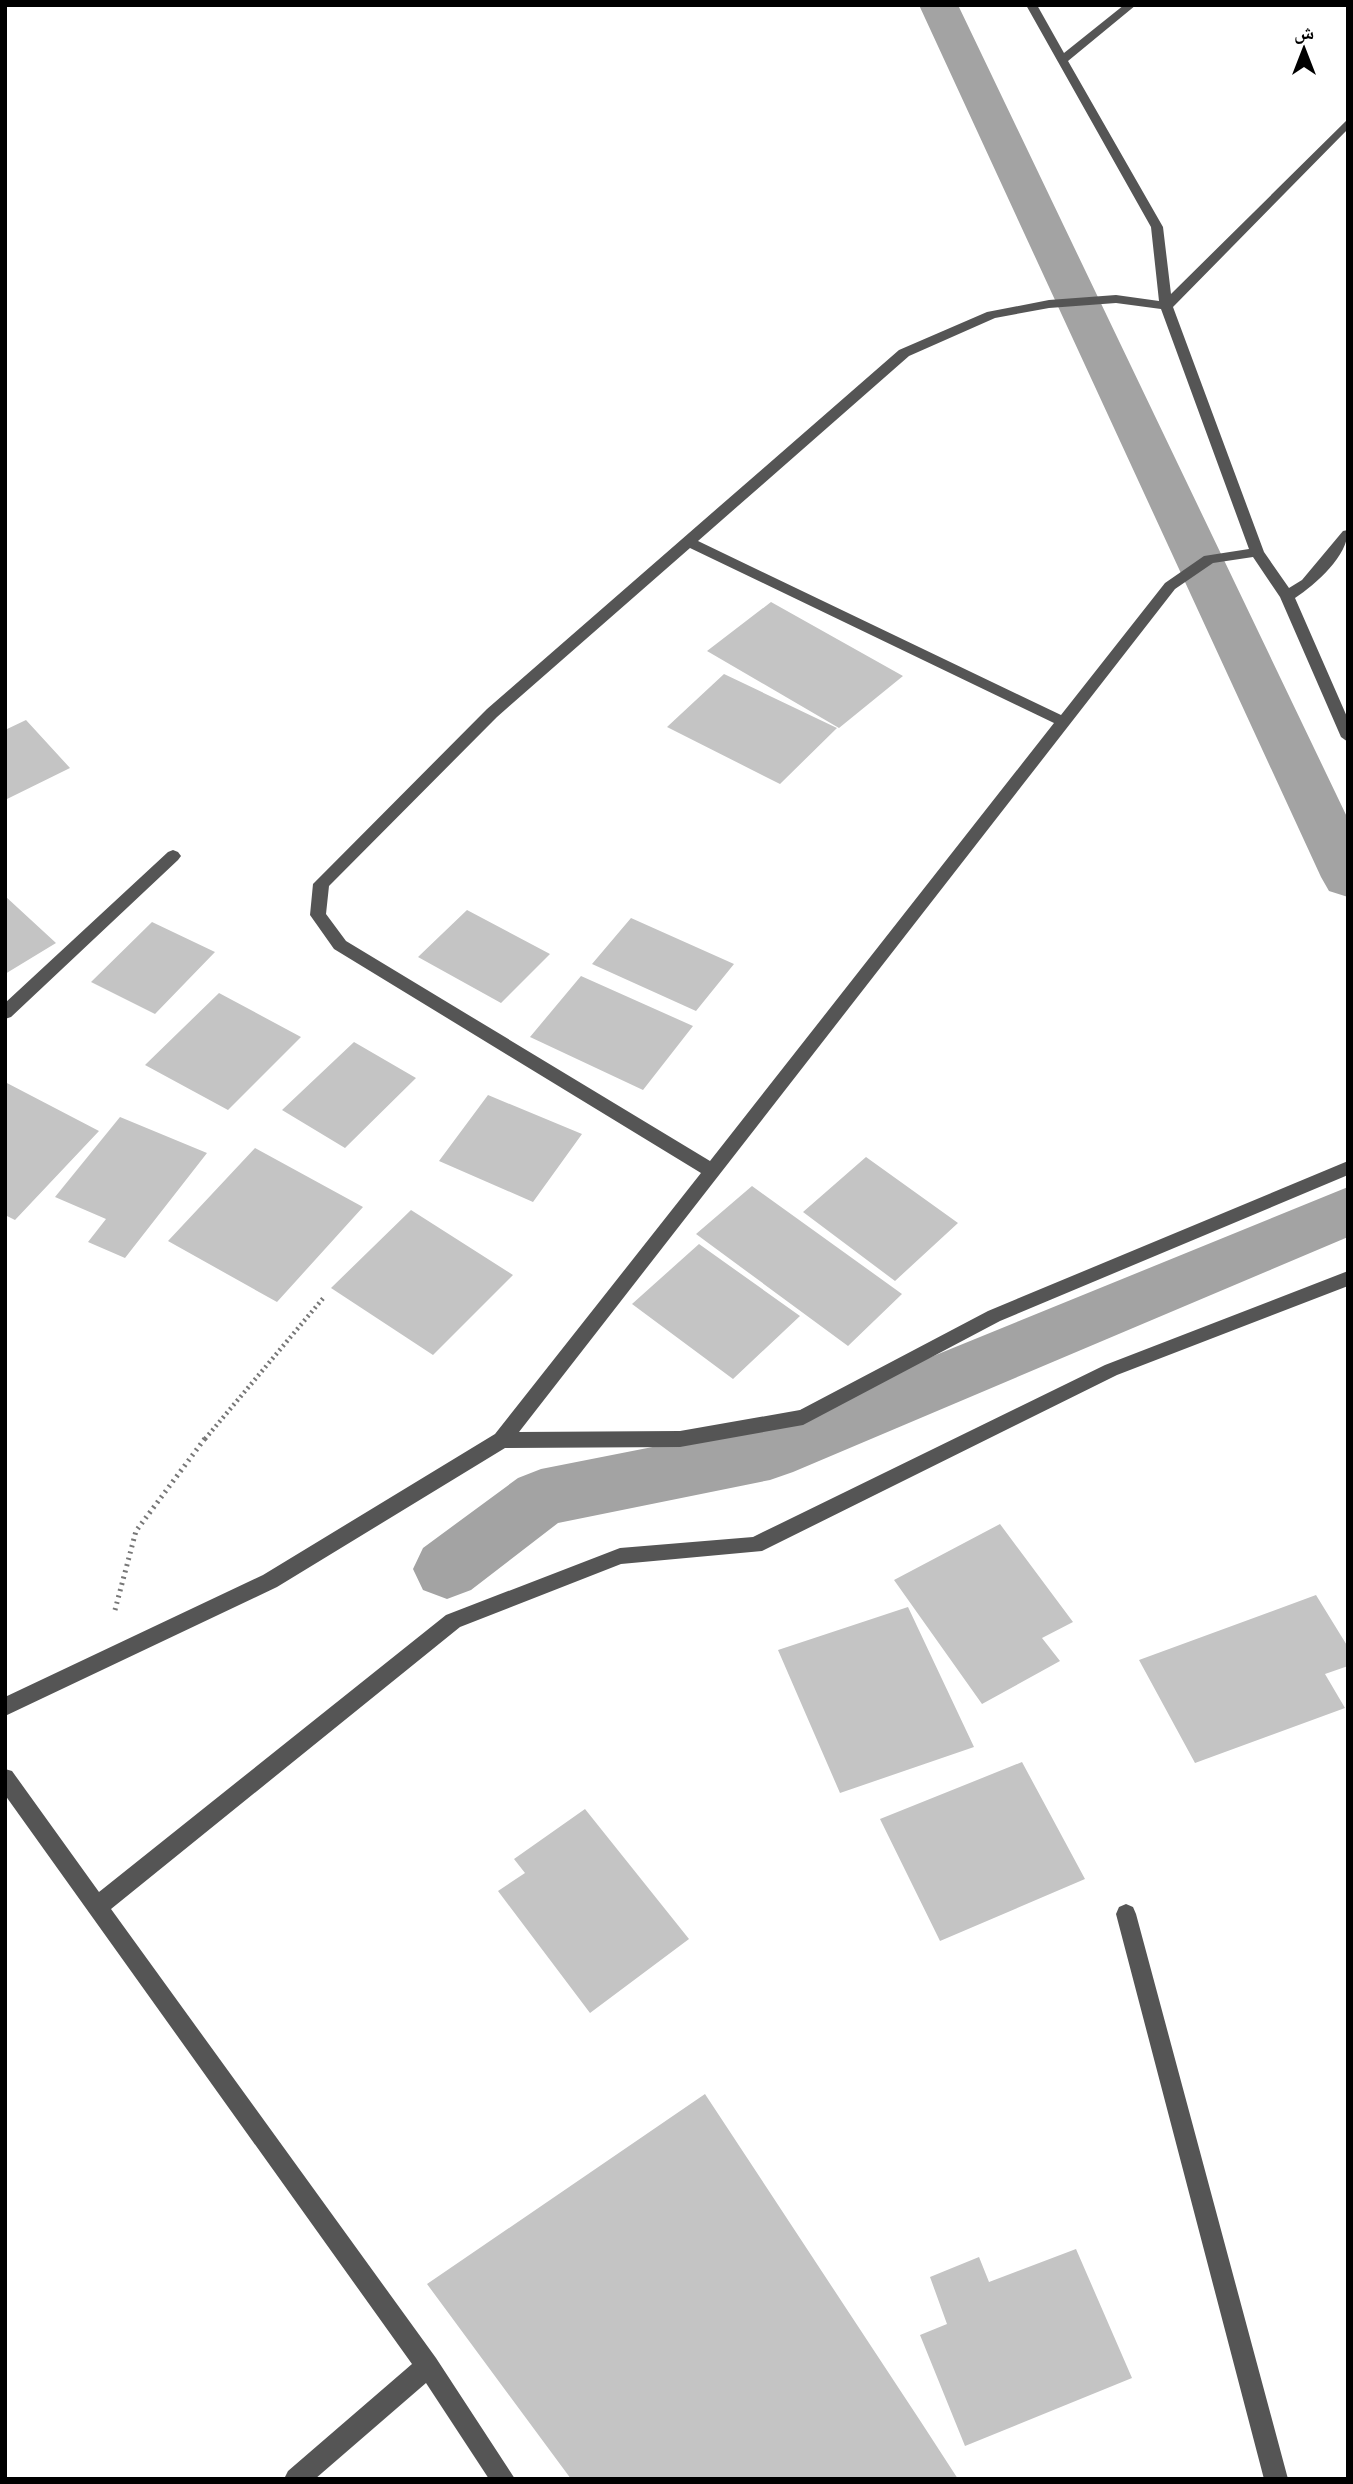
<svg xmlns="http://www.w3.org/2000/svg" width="1353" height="2484" viewBox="0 0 1353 2484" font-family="Manrope,'Noto Naskh Arabic',sans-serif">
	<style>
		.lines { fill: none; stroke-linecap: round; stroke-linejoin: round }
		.canal { fill: #a3a3a3; fill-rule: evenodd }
		.building { fill: #c4c4c4 }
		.path-far1 { stroke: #777; stroke-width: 4.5; stroke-dasharray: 2 3.5; stroke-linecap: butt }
		.path { stroke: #777; stroke-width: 5; stroke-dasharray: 2 4.5; stroke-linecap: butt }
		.minor { fill: #555; fill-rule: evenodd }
	</style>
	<rect width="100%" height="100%" fill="#fff"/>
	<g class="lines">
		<path class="canal" d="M919 5H958L1348 819V897L1329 891 1321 877Z
			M1348 1187V1237L793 1472 770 1480 558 1523 471 1590 447 1599 423 1590 413 1569 423 1548 518 1478 541 1469 764 1425Z"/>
	</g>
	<path class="building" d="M771 602 903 676 839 728 707 651Z
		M724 674 837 728 780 784 667 727Z
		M26 720 70 768 5 800V730Z
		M5 896 56 943 5 974Z
		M467 910 550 954 501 1003 418 957Z
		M631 918 734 964 696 1011 592 964Z
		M152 922 215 952 155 1014 91 982Z
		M581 976 693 1026 643 1090 530 1037Z
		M219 993 301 1037 228 1110 145 1065Z
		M354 1042 416 1078 345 1148 282 1110Z
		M5 1082 99 1131 15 1220 5 1215Z
		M488 1095 582 1134 533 1202 439 1161Z
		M120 1117 207 1153 125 1258 88 1242 106 1219 55 1197Z
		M255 1148 363 1207 277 1302 168 1241Z
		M866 1157 958 1223 895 1281 803 1212Z
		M752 1186 902 1294 848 1346 696 1234Z
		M411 1210 513 1275 433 1355 331 1288Z
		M699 1244 800 1316 733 1379 632 1304Z
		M1000 1524 1073 1622 1042 1638 1060 1661 982 1704 894 1580Z
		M1316 1595 1348 1647V1666L1325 1674 1345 1708 1195 1763 1139 1660Z
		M908 1607 974 1747 840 1793 778 1650Z
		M1022 1762 1085 1879 940 1941 880 1819Z
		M585 1809 689 1939 590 2013 498 1891 525 1873 514 1859Z
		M705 2094 921 2422 958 2479H571L427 2284Z
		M1076 2249 1132 2378 965 2446 920 2335 947 2324 930 2277 979 2257 989 2282Z"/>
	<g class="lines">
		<path class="path-far1" d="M205 1439 325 1296"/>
		<path class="path" d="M115 1610 136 1531 206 1437"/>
		<path class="minor" d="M1026 5H1037L1064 53 1124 5H1136L1068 61 1163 227 1171 294 1348 119V129L1173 307 1264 552 1289 588 1302 580 1343 531 1348 530C1348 556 1316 584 1295 598L1348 719V742L1341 737 1280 597 1253 557 1213 563 1175 589 519 1432 680 1431 800 1410 988 1311 1348 1161V1175L1000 1321 803 1425 680 1447 505 1448 277 1587 5 1716V1697L263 1575 495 1434 701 1173 334 949 310 915 313 884 487 709 899 350 987 312 1049 300 1116 295 1159 301 1151 227ZM1116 303 1161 309 1249 549 1204 556 1165 583 1061 715 698 541 909 356 995 318 1049 308ZM690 548 1054 723 710 1161 346 941 326 914 329 886 497 717Z
			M173 850 178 852 181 856 178 860 11 1017 5 1019V1003L168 852Z
			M1348 1271V1286L1117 1375 762 1551 621 1564 460 1627 111 1909 436 2358 515 2479H489L426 2383 315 2479H284L288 2471 412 2364 5 1795V1769L12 1771 99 1892 446 1615 620 1548 753 1537 1105 1365Z
			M1126 1904 1133 1907 1136 1914 1288 2479H1264L1116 1914 1119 1907Z"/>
	</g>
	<rect width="1353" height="2484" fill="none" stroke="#000000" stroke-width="14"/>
	<g transform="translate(1304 49)" stroke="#ffffff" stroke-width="5" paint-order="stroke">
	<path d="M0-5L12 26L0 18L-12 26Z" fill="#000000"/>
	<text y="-10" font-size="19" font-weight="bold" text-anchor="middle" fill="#000000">ش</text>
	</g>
</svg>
